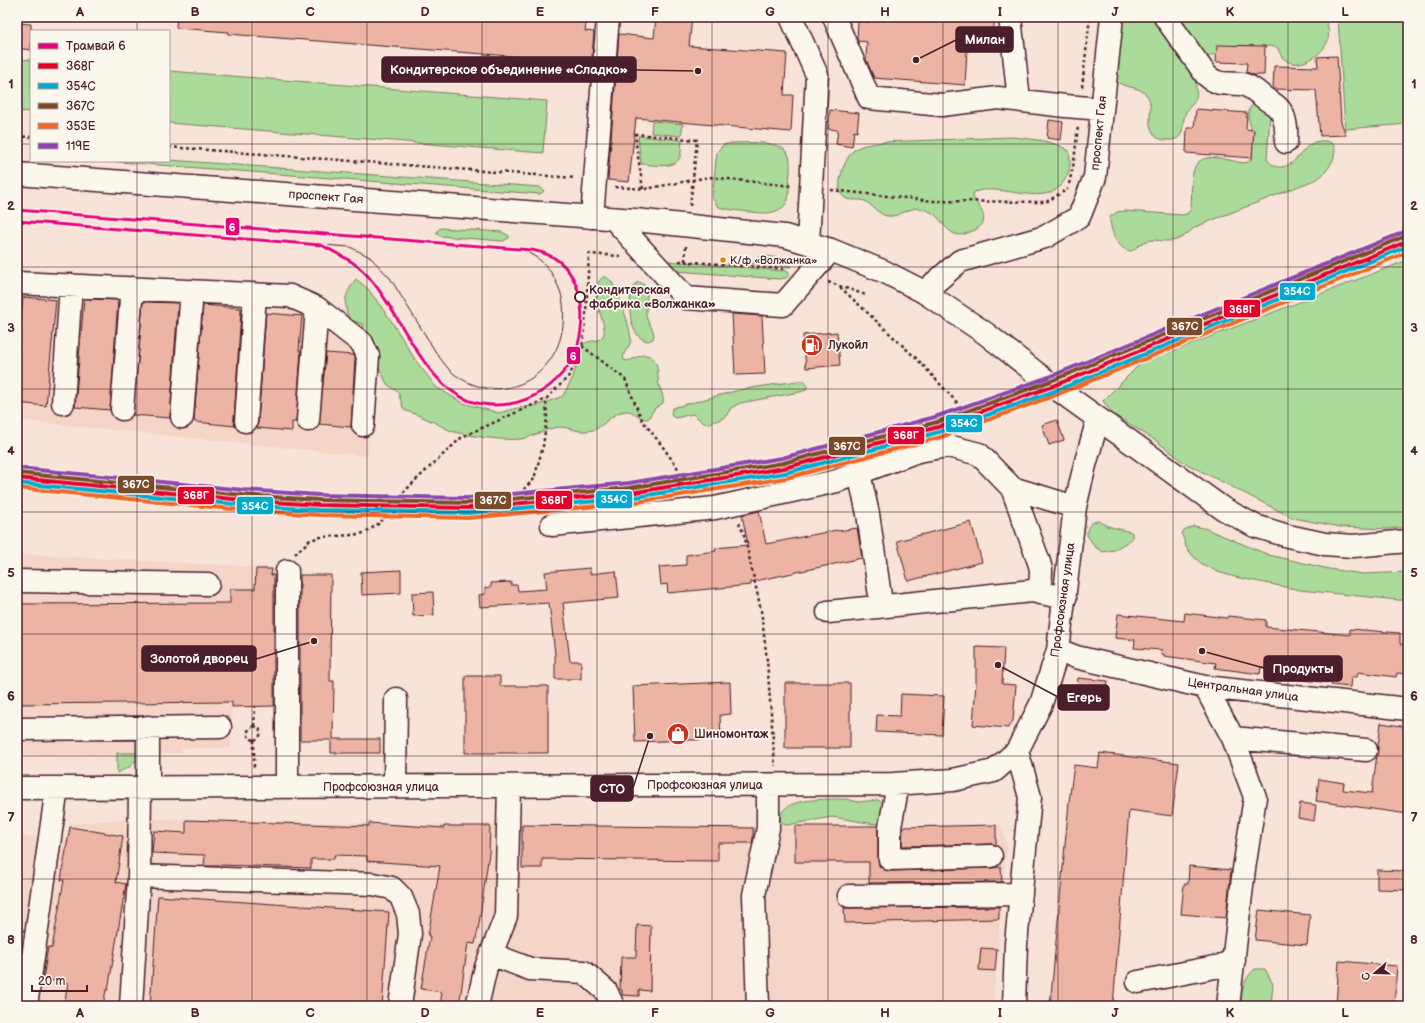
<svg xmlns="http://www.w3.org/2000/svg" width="1425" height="1023" viewBox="0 0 1425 1023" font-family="'Balsamiq Sans',sans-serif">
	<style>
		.built { fill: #f4d5c8 }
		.green { fill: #aadb9b; stroke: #7a7d63 }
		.building { fill: #edb4a6; stroke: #4a1f2b }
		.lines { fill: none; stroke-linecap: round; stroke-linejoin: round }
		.minor-casing { stroke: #4a1f2b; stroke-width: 25 }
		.major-casing { stroke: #4a1f2b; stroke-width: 25 }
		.path { stroke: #4a1f2b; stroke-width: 2.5; stroke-dasharray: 3 3; stroke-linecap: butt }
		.minor { stroke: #fbf7ec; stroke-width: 22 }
		.major { stroke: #fbf7ec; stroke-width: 22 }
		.tram { stroke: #4a1f2b; stroke-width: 1 }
		.rail-1-casing { stroke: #fbf7ec; stroke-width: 7 }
		.rail-2-casing { stroke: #fbf7ec; stroke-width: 7 }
		.rail-3-casing { stroke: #fbf7ec; stroke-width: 7 }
		.rail-4-casing { stroke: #fbf7ec; stroke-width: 7 }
		.rail-5-casing { stroke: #fbf7ec; stroke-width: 7 }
		.rail-1 { stroke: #e4002b; stroke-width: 4 }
		.rail-2 { stroke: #00a9ce; stroke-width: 4 }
		.rail-3 { stroke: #7a4b2a; stroke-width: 4 }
		.rail-4 { stroke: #f26522; stroke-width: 4 }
		.rail-5 { stroke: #8e44ad; stroke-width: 4 }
		.tram-1-casing { stroke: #fbf7ec; stroke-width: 6 }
		.tram-1 { stroke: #e5007d; stroke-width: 3 }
		.grid { fill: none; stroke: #4a1f2b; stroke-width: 1; stroke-opacity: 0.55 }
		.bus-dot { fill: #d48b09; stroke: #fbf7ec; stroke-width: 1.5 }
		.stop-dot { fill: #fbf7ec; stroke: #4a1f2b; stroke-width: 2 }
		.labels { text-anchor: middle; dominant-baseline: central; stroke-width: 3.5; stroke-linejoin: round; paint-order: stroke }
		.bus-label { font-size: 11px; fill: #4a1f2b; stroke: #fbf7ec; text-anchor: start }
		.street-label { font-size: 12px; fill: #4a1f2b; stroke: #fbf7ec }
		.stop-label { font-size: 12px; font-weight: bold; fill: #4a1f2b; stroke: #fbf7ec; text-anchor: start }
		.poi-label { font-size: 12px; font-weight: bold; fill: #4a1f2b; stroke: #fbf7ec; text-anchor: start }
		.leader { fill: none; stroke: #4a1f2b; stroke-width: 1.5 }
		.callout-dot { fill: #4a1f2b; stroke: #fbf7ec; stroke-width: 1.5 }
		.callout { fill: #4a1f2b; stroke: #4a1f2b; stroke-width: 1.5 }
		.callout-label { font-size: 13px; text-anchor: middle; font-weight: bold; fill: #fff }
		.line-badge { stroke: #fbf7ec; stroke-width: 1.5 }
		.badge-label { font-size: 11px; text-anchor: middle; font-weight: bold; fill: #fff }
		.neatline { fill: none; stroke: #4a1f2b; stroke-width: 1.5 }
		.grid-label { font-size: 13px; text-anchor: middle; font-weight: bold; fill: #4a1f2b }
	</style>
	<rect width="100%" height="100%" fill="#f7e3d7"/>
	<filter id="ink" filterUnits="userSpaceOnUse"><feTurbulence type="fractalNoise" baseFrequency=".025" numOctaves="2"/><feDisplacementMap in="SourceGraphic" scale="8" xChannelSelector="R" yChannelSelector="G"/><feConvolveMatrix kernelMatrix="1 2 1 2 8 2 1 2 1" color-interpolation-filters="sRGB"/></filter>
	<g filter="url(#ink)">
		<path class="built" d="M17 269 287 288 379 323 368 456 17 420Z
			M17 554 277 568V706L232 707 231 748H182V753L166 754 17 755Z
			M131 818 490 826 522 825 878 827 1001 825 1008 849 1005 860 993 1006H17V836L67 840 70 824Z"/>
		<path class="green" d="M1121 17H1319C1325 19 1327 22 1328 28 1329 35 1329 41 1325 46 1318 58 1296 70 1284 59 1281 57 1279 51 1278 48L1270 46 1223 52 1202 58C1200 63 1196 70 1195 75 1194 84 1199 91 1195 100 1193 105 1189 107 1186 112 1180 123 1188 142 1166 140 1162 140 1155 138 1153 133 1146 123 1154 108 1148 97 1140 84 1123 90 1114 79Z
			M1338 17H1408V124L1345 129Z
			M17 59 31 60V112L17 111Z
			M169 71 547 101 543 153 169 123Z
			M1255 102H1262L1270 115 1267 159C1271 164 1275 168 1282 167 1301 164 1303 138 1326 141 1342 143 1333 163 1326 171 1324 174 1320 177 1317 179L1195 227C1187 234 1179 242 1167 241 1160 241 1154 239 1147 241 1141 242 1137 248 1131 251 1116 249 1110 229 1110 217L1117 212 1125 211 1183 215 1188 213 1191 209C1192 199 1191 190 1192 180 1194 147 1221 159 1243 163L1248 162 1252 159C1252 151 1253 142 1252 134 1251 120 1242 114 1255 102Z
			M652 121 683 124 681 136 651 133Z
			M638 136 682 140C681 146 682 154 679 159 672 170 651 164 641 164Z
			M1012 137C1030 139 1054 140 1069 151 1071 163 1071 170 1064 181 1047 210 1001 182 974 192L973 197C982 211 993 224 970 232 965 234 960 236 955 234 943 229 941 217 931 212 929 211 925 210 922 209 910 205 900 218 887 216 878 214 872 205 865 201 857 198 848 203 842 195 835 184 845 158 854 150 862 144 874 144 883 142Z
			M732 143C747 143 783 139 789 156 791 164 790 174 789 183 789 192 790 202 782 208 777 211 771 213 765 213 756 213 726 210 719 207 716 205 714 200 712 197L717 152 723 145Z
			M169 160 540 187 544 191 540 194 107 161H169Z
			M441 228 502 232 509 236V238L503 241 440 236 437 234V231Z
			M762 256C773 257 783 257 791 267L745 263Z
			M1408 260V527L1387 529 1341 527 1293 518 1185 463 1155 440 1113 414 1103 401 1140 364Z
			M669 261 785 271 790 273V274L786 278 779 279 677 271Z
			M603 277C606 277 608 278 611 281 618 289 631 330 631 340 630 348 621 353 624 360 631 363 637 355 644 355 660 355 657 374 659 385 661 391 664 397 663 403L655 408 648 419C639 420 635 410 626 411 609 412 604 431 586 431 577 432 568 427 559 427 546 428 534 437 521 439 505 441 467 436 451 431 444 428 437 423 429 420 421 416 412 413 404 410L398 392 387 384 370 349 362 324 348 319C344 299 344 296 356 279L368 289 390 319 416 361 436 387 463 403 499 413 517 408 539 405 563 396 573 377 583 345C589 339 599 343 603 336 610 325 584 292 603 277Z
			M639 282C651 285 646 304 646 313 645 323 657 329 653 339L648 341C627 338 626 296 636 283Z
			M797 381H805L807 385 806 390 800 392 740 403 731 408 726 416 721 419 708 424 704 423 693 414 675 418 672 416 671 413 672 409 676 407 739 390Z
			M1099 521 1107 526 1131 532 1132 533V539L1114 550 1103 552 1095 547 1087 535V532C1088 525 1092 521 1099 521Z
			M1194 526 1204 528 1269 555 1329 569 1363 574 1408 572V601L1300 590 1235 577 1218 572 1202 564 1193 556 1186 547 1182 534 1184 530Z
			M117 753H142L131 766 117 773Z
			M830 799H846L858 802 878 800 886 805 882 822 875 824 832 817 788 825H785L780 820C780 799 815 800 830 799Z
			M1255 969H1265L1273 984 1271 1006H1241C1242 990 1242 981 1255 969Z"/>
		<path class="building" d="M177 17H587L585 31 594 32 591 69 572 67 573 61 228 34 229 32 176 28Z
			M656 17H692L689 46 787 53 784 95H793L791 132 636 118 629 182 608 180 619 34 654 38Z
			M869 17H995L993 35 968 33 965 85 874 78 866 59 867 42 858 41 857 39 858 21 869 22Z
			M18 23 31 24V50L17 48Z
			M1217 45 1265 46 1264 75H1254L1246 72 1247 63 1216 62Z
			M1337 56 1341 122 1346 135 1320 136 1316 90 1273 89 1274 66 1318 67 1317 57Z
			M1196 109 1247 113 1246 129 1254 130 1252 158 1186 153 1187 128H1194Z
			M830 110 859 113 857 132 854 131 852 147 836 144 838 130 828 129Z
			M1049 120 1063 122 1061 140 1047 138Z
			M23 297 56 300 46 406 17 403V365Z
			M84 299 118 300 110 410 75 407Z
			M143 302 178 303 170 418 133 415Z
			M203 305 241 308V311L234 420 235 426 195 422 194 420Z
			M266 313 302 316 299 351H301L296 422H292V431L257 428 258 422Z
			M732 314 762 316 765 374 735 375Z
			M837 332 840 365 806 368 803 335Z
			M326 353 354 355 355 358 351 427 319 424Z
			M1057 420 1064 440 1049 445 1042 425Z
			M759 511 766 544 837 530 838 531 857 528 862 558 751 582V585L668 593 667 584 661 585 659 567 686 565V555L716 551 715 548 748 545 742 515Z
			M971 522 982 562 908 581 897 541Z
			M590 568V574L616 571 619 598 563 603 570 661H581V679H555V654L549 603 480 607 479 595 485 594V588L491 587V583L511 582V585H517L518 591 547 589 545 572Z
			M256 569H272L271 575H274V706L232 707V702L17 704V604L230 603V589H255Z
			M401 570V593L362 595 361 572Z
			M300 575H331L330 681H334L333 739H380V753H331V740H300Z
			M433 592 434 615 413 616 412 593Z
			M1185 613 1227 618 1228 616 1266 620V627L1350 635V629L1400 633V644L1408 645V674L1397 673 1396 677 1358 672 1357 677H1351L1350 687 1331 685V683L1293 679 1294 671 1261 667 1260 674 1215 668 1216 663 1164 656V654H1161L1162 650 1134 648 1135 640 1115 638 1118 614 1184 621Z
			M976 647 1004 648 1002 684 1016 685 1013 721 1008 728 973 725 976 683Z
			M465 676H500V686H548V753H465Z
			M1078 678 1108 681 1106 702 1076 698Z
			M730 682 731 714 720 715 721 739 635 742 633 686Z
			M785 683H850V748H785Z
			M901 694 944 696 942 735 876 732 877 715 900 716Z
			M1381 723 1408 727V814L1316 801 1319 779 1344 783 1343 790 1372 793Z
			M1100 753 1179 763 1172 816 1129 810 1113 1006H1050L1069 802 1074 765 1098 768Z
			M1300 803 1316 805 1314 821 1298 818Z
			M186 820 369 826V823L444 828V826H490L489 853 479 924 475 944 468 943 459 1006H440L442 992 421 989 430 936H428L440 866 367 861V856L334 855V859H311V868L219 865V866H204L205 855 152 853 154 831 186 833Z
			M522 825 753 828V838L752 843H718V861L542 859V868H522Z
			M996 825V845L991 844 902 846 903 827Z
			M795 826H878V859L879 866 884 870 890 871 991 868 1001 867 1002 882 869 883V862H795Z
			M70 827 123 836 116 882 126 884 108 990H106L103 1006H64L68 983 43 979 48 947 52 948 64 880H61Z
			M1189 866 1231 870 1226 918 1181 914 1184 884H1188Z
			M1377 870 1408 871V890L1377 889Z
			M158 896 389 912 382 1006H150Z
			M999 907V919L845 923 844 908Z
			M1259 910 1310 915 1307 945 1255 940Z
			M637 925 651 926 650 991 639 990V996L622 995V990H620L621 957H636Z
			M981 948 997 949 995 971 979 970Z
			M1339 961 1397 966 1394 1006H1336Z"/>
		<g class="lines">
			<g class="minor-casing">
				<path id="minor" d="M791 17 817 75 808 243
					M834 17 869 98 942 105 998 98 1065 106 1102 109
					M1010 17 1019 100
					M1165 17 1206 75C1220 87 1225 82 1241 84 1249 85 1256 91 1262 96 1266 100 1271 102 1275 105 1286 113 1287 129 1286 142
					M592 217 608 17
					M614 219 686 298 783 305 831 250
					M17 283 290 296 317 308 308 420
					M924 292 960 261 1045 237 1079 217 1095 177 1112 17
					M317 308 362 343 368 356 363 425
					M63 403 71 285
					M122 409 132 288
					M182 417 192 291
					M246 421 255 295
					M859 473 868 514 880 596 879 607
					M1012 488 1039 562 1041 570 1040 593
					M552 525 715 508 837 481 918 451 948 446 979 454 1012 488 1075 507
					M17 581 208 584
					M828 612 1032 591 1065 598
					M1058 650 1076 657 1205 687 1408 709
					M1205 687 1233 738 1255 797 1244 869 1228 1006
					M17 729 220 727
					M1233 738 1366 750
					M898 784 890 827V859L991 856
					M395 786 396 699
					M287 787V571
					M17 788 893 784 953 780 994 771 1017 751 1041 704 1058 650 1075 507 1085 465 1098 419
					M148 788V727
					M139 876 373 884 392 888 401 897 408 914 410 934 400 1006
					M849 896 1021 894
					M491 954 530 969 584 972 606 991 613 1006
					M1138 982 1220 966 1234 960
					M26 1006 57 788
					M131 1006 139 876 140 788
					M477 1006 486 967 506 916 509 786
					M758 1006 754 895 768 828V785
					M1014 1006 1016 944 1030 797 1017 751"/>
			</g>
			<g class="major-casing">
				<path id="major" d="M17 174 635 220 785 236 831 250 885 272 924 292 985 333 1053 386 1222 508 1255 526 1288 536 1325 544 1353 546 1408 541"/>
			</g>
			<path class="path" d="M1082 87 1090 17
				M17 136 31 137
				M169 147 575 178
				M1069 184 1074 162 1078 126
				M615 187 645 189 709 177 792 186
				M643 189 636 144V134L697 140 690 207
				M831 190 933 201 1046 202 1068 189
				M679 261 787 269
				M685 261 686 246
				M828 282 866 295
				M840 287 919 361 961 407 971 432
				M582 346 625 379 642 420 663 447 693 490
				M538 513 520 511 518 495 534 479 543 446 547 418 546 399
				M739 523 744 534 761 610 767 660 775 766
				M295 554 310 540 321 537 352 535 364 533 377 525 395 507 403 493 417 479 462 437 546 399 568 377 576 364 582 346 586 313 589 254 620 256
				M254 726 259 728 261 733 259 738 254 740
				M254 726 249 729 247 733 249 738 254 740
				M254 726 255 706
				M254 767V740"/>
			<use href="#minor" class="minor"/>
			<use href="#major" class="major"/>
			<path class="tram" d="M321 245 350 247 370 257 390 278 437 354C443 362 449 371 457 376 502 407 557 378 563 325 564 312 564 298 558 286 553 274 546 263 534 256 527 251 517 249 509 247"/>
			<g class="rail-1-casing">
				<path id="rail-1" d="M17 478 243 500 319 505 468 508 630 493 784 468 938 427 1053 386 1408 241"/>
			</g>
			<g class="rail-2-casing">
				<path id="rail-2" d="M17 483 243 505 319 510 468 513 630 498 785 473 939 432 1055 391 1408 246"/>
			</g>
			<g class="rail-3-casing">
				<path id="rail-3" d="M17 473 243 495 319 500 468 503 629 488 783 463 937 422 1051 381 1406 236"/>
			</g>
			<g class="rail-4-casing">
				<path id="rail-4" d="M17 488 242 510 319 515 468 518 631 503 786 478 941 437 1056 395 1408 252"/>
			</g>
			<g class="rail-5-casing">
				<path id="rail-5" d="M18 468 244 490 319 495 468 498 629 483 782 458 935 417 1049 377 1404 232"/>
			</g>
			<use href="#rail-1" class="rail-1"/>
			<use href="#rail-2" class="rail-2"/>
			<use href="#rail-3" class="rail-3"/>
			<use href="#rail-4" class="rail-4"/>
			<use href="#rail-5" class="rail-5"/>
			<g class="tram-1-casing">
				<path id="tram-1" d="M17 210 532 250C542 252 552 255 560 262 588 287 587 336 568 366 554 386 533 400 509 404 496 406 482 405 470 401 423 383 403 318 372 281 357 262 342 256 321 245L17 221"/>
			</g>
			<use href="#tram-1" class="tram-1"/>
		</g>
	</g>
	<path class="grid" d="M137 17V31M252 17V1006M367 17V1006M482 17V1006M597 17V1006M712 17V1006M828 17V1006M943 17V1006M1058 17V1006M1173 17V1006M1288 17V1006M17 144H31M169 144H1408M137 161V1006M17 267H1408M17 389H1408M17 512H1408M17 634H1408M17 756H1408M17 879H1408"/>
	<defs>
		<g id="fuel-disc" transform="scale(1.15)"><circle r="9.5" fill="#c8321e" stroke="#fbf7ec"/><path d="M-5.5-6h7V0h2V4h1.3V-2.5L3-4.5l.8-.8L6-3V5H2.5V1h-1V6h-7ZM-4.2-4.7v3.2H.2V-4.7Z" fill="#fff"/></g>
		<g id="shop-disc" transform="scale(1.15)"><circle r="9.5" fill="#c8321e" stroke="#fbf7ec"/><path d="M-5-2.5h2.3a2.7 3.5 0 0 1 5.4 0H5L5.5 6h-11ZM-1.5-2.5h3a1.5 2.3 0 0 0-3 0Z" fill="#fff"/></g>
	</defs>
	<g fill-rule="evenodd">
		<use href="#fuel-disc" x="812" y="345"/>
		<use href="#shop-disc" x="678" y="734"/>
	</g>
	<circle class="bus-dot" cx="723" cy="260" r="3.5"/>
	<circle class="stop-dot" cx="580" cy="297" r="5"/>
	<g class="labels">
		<g class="bus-label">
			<text x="730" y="260">К/ф «Волжанка»</text>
		</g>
		<g class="street-label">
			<text transform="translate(1099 133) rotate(-84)">проспект Гая</text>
			<text transform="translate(326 197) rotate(4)">проспект Гая</text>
			<text transform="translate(1063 600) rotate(-82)">Профсоюзная улица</text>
			<text transform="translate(1243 690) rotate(8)">Центральная улица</text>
			<text x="705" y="785">Профсоюзная улица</text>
			<text x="381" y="787">Профсоюзная улица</text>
		</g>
		<g class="stop-label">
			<text x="589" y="290">Кондитерская<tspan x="589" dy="14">фабрика «Волжанка»</tspan></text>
		</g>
		<g class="poi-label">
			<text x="828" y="345">Лукойл</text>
			<text x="694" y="734">Шиномонтаж</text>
		</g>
	</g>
	<path class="leader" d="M916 60L956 40M698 71L636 70M314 641L256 659M1202 651L1264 668M998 665L1058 697M650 736L633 788"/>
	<g class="callout-dot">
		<circle cx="916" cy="60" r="4"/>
		<circle cx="698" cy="71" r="4"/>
		<circle cx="314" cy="641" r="4"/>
		<circle cx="1202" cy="651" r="4"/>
		<circle cx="998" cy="665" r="4"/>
		<circle cx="650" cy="736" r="4"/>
	</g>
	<g class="callout">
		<rect x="956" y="27" width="57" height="25" rx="4"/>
		<rect x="382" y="57" width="254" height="25" rx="4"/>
		<rect x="142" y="646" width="114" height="25" rx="4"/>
		<rect x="1264" y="656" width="78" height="25" rx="4"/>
		<rect x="1058" y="685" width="51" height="25" rx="4"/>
		<rect x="591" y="776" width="42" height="25" rx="4"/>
	</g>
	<g class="callout-label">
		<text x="985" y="44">Милан</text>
		<text x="509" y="74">Кондитерское объединение «Сладко»</text>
		<text x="199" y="663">Золотой дворец</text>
		<text x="1303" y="673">Продукты</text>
		<text x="1084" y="702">Егерь</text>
		<text x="612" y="793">СТО</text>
	</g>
	<g class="line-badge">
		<rect x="225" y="217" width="15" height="19" rx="4" fill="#e5007d"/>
		<rect x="1279" y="282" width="37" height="19" rx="4" fill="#00a9ce"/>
		<rect x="1223" y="299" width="38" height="19" rx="4" fill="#e4002b"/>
		<rect x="1166" y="317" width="37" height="19" rx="4" fill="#7a4b2a"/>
		<rect x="566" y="346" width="15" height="19" rx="4" fill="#e5007d"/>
		<rect x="945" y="414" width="38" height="19" rx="4" fill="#00a9ce"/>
		<rect x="887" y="426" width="38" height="19" rx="4" fill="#e4002b"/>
		<rect x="828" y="436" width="38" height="20" rx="4" fill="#7a4b2a"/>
		<rect x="117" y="475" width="38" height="19" rx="4" fill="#7a4b2a"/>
		<rect x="177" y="486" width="38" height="19" rx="4" fill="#e4002b"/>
		<rect x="595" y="490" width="38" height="19" rx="4" fill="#00a9ce"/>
		<rect x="535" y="490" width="38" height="20" rx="4" fill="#e4002b"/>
		<rect x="474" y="491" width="38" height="19" rx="4" fill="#7a4b2a"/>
		<rect x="236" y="496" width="38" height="19" rx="4" fill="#00a9ce"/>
	</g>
	<g class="badge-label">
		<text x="232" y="231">6</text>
		<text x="1297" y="295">354С</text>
		<text x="1242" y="313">368Г</text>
		<text x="1185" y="330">367С</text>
		<text x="573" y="360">6</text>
		<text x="964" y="427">354С</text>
		<text x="906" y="439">368Г</text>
		<text x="847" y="450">367С</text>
		<text x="136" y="488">367С</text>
		<text x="196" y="499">368Г</text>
		<text x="614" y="503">354С</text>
		<text x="554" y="504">368Г</text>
		<text x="493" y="504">367С</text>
		<text x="255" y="510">354С</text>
	</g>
	<rect width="1425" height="1023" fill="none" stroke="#fbf7ec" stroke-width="44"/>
	<rect x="30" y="30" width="140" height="132" fill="#fbf7ec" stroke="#b4a19f"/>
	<rect x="38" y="43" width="20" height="6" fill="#e5007d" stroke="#b4a19f"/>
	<text x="66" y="50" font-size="12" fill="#4a1f2b">Трамвай 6</text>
	<rect x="38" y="63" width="20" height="6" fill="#e4002b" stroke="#b4a19f"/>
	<text x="66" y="70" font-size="12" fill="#4a1f2b">368Г</text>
	<rect x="38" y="83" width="20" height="6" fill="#00a9ce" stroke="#b4a19f"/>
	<text x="66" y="90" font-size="12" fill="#4a1f2b">354С</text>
	<rect x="38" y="103" width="20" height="6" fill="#7a4b2a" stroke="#b4a19f"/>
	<text x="66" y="110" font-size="12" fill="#4a1f2b">367С</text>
	<rect x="38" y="123" width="20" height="6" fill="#f26522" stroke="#b4a19f"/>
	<text x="66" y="130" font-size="12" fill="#4a1f2b">353Е</text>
	<rect x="38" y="143" width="20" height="6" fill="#8e44ad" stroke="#b4a19f"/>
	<text x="66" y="150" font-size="12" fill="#4a1f2b">119Е</text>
	<g transform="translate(1375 973) rotate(250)" stroke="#fbf7ec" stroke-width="3" paint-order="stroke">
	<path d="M0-3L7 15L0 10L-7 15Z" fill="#4a1f2b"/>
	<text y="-6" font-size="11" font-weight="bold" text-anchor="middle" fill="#4a1f2b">С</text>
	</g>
	<path d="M32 985v6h55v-6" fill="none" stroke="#4a1f2b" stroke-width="2"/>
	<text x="38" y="985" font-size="12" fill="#4a1f2b" stroke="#fbf7ec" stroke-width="3" paint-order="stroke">20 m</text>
	<rect x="22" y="22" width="1381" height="979" class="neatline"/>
	<g class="grid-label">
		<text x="80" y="16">A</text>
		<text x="195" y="16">B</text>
		<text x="310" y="16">C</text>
		<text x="425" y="16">D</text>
		<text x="540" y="16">E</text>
		<text x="655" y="16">F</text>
		<text x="770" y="16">G</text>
		<text x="885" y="16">H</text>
		<text x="1000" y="16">I</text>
		<text x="1115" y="16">J</text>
		<text x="1230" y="16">K</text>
		<text x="1345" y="16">L</text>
		<text x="11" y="88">1</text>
		<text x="1414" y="88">1</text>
		<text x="11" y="210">2</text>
		<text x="1414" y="210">2</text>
		<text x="11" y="332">3</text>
		<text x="1414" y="332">3</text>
		<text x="11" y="455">4</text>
		<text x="1414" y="455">4</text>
		<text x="11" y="577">5</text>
		<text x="1414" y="577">5</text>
		<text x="11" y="700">6</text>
		<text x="1414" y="700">6</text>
		<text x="11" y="822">7</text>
		<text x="1414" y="822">7</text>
		<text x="11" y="944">8</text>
		<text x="1414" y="944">8</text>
		<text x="80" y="1017">A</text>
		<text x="195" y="1017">B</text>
		<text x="310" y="1017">C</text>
		<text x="425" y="1017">D</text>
		<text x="540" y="1017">E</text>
		<text x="655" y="1017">F</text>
		<text x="770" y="1017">G</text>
		<text x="885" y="1017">H</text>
		<text x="1000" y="1017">I</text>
		<text x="1115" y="1017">J</text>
		<text x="1230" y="1017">K</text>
		<text x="1345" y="1017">L</text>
	</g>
</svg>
